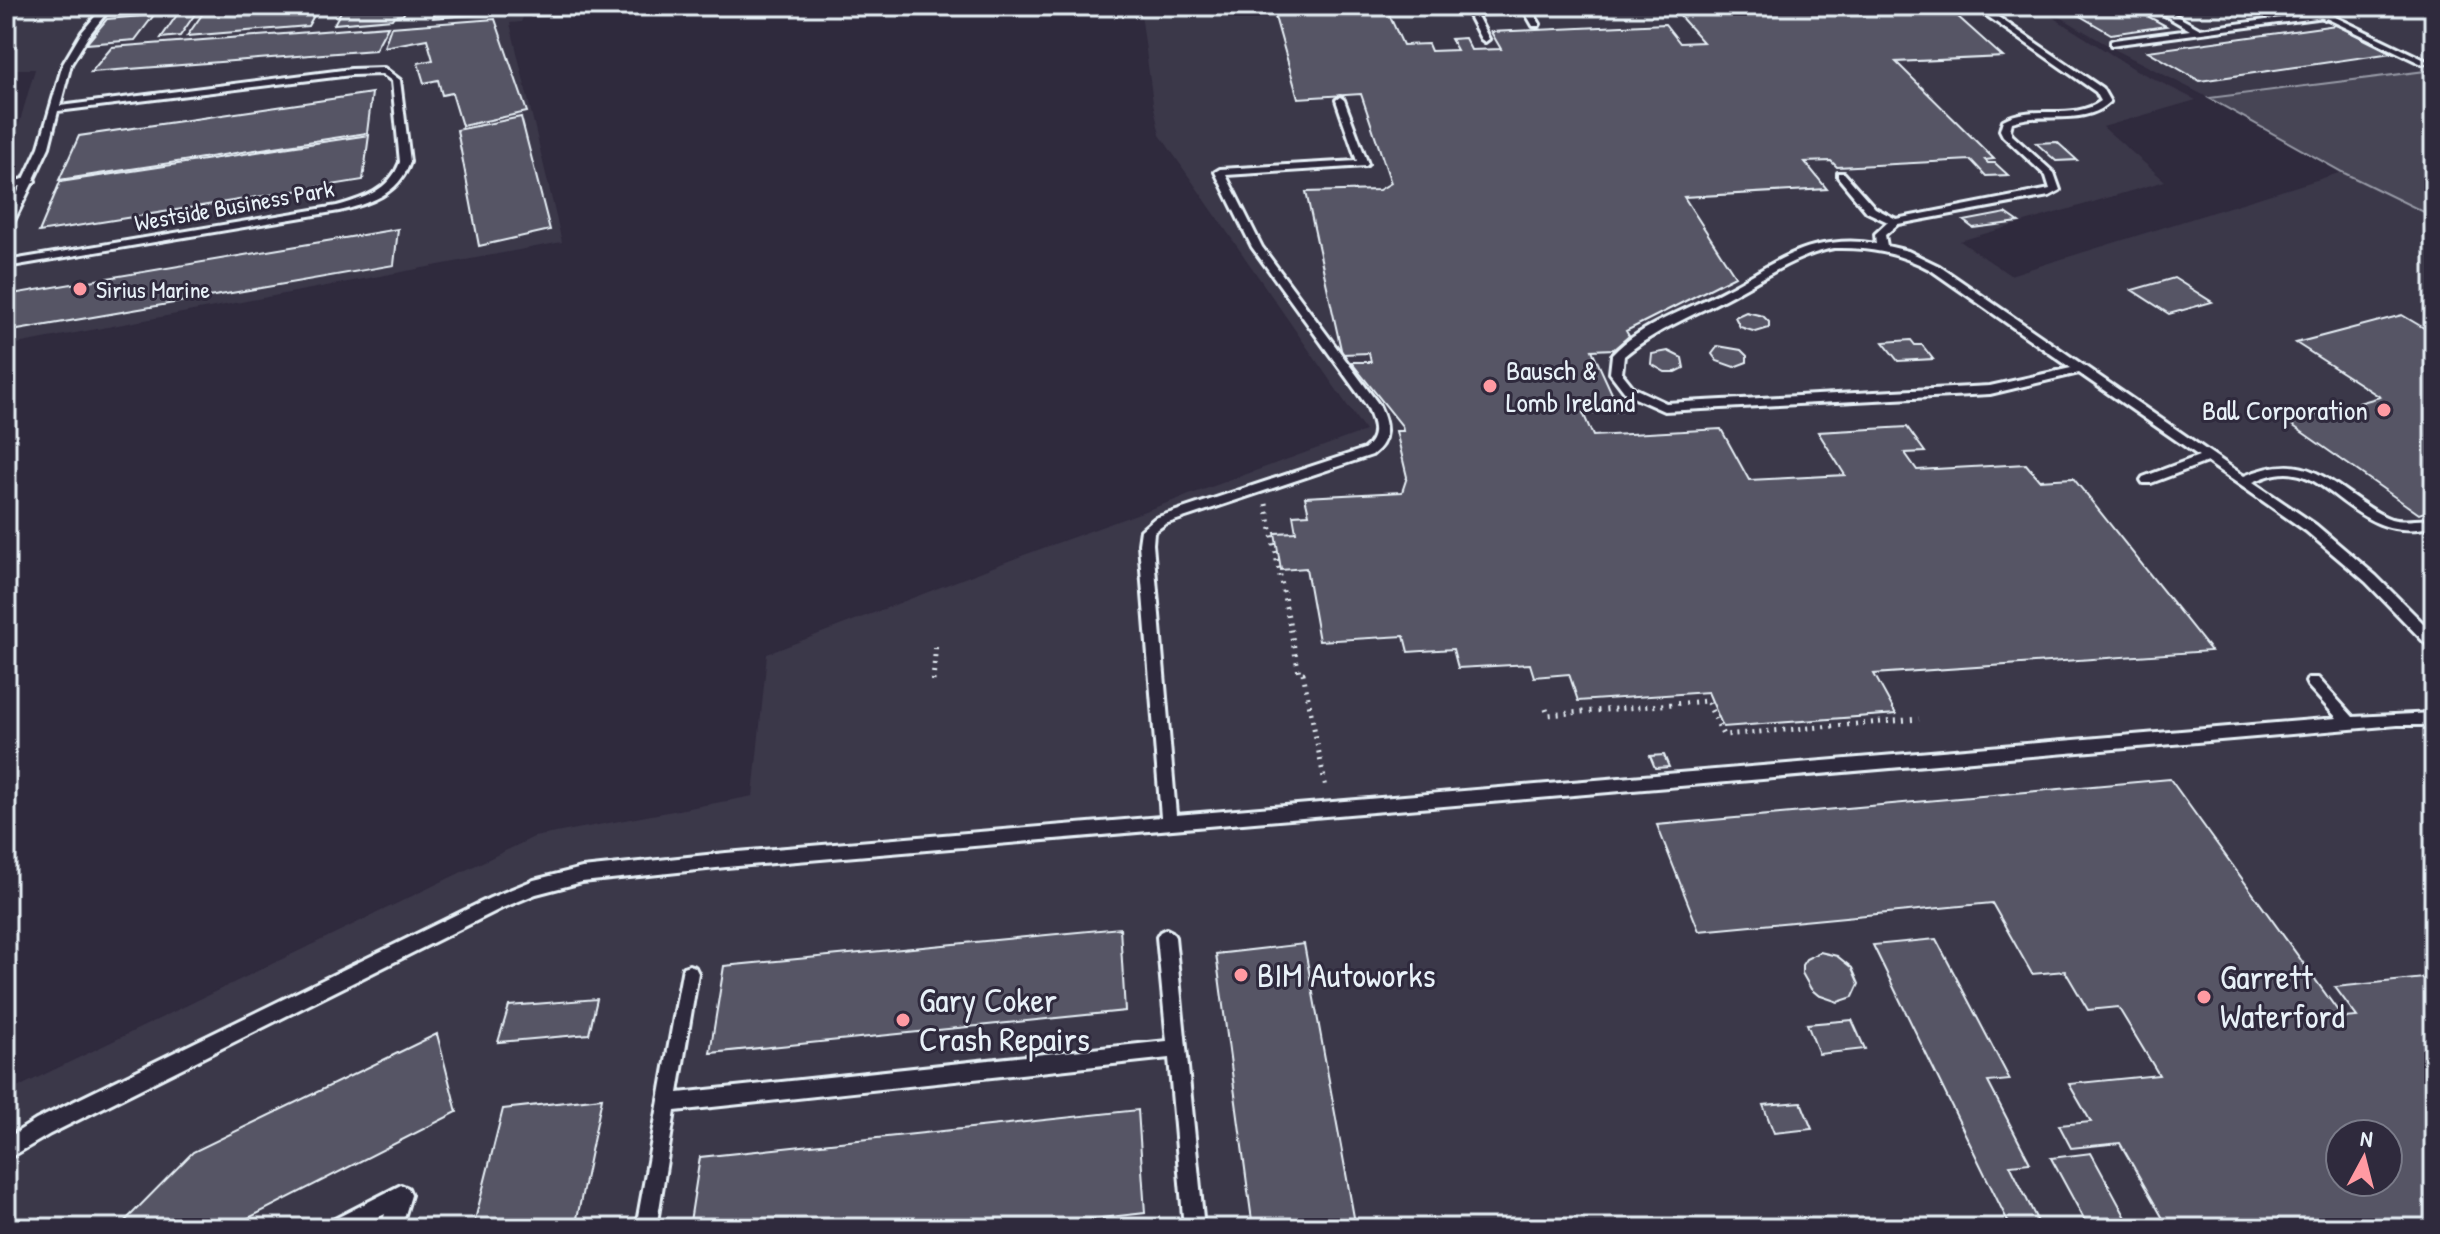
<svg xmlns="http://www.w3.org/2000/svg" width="2440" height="1234" viewBox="0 0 2440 1234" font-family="'Patrick Hand',sans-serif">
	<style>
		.built { fill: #3b3749; fill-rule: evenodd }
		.green { fill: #464455; stroke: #979aa6; stroke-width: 2 }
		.building { fill: #575565; stroke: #e8f1f8; stroke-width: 2; fill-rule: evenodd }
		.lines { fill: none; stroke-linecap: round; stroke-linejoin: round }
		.lane-casing { stroke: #e8f1f8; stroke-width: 6 }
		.street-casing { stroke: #e8f1f8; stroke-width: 6 }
		.path { stroke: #e8f1f8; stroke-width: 5; stroke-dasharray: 2 6; stroke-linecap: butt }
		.lane { fill: #2f2a3d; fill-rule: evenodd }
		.street { fill: #2f2a3d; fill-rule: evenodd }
		.poi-dot { fill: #ff9aa2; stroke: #2f2a3d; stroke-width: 3 }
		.labels { text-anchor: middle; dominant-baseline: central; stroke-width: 6; stroke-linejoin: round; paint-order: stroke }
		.far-street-label { font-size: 24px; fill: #e8f1f8; stroke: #2f2a3d }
		.far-poi-label { font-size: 24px; fill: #e8f1f8; stroke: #2f2a3d; text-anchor: start }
		.poi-label { font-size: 28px; fill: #e8f1f8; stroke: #2f2a3d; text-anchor: start }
		.near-poi-label { font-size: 34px; fill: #e8f1f8; stroke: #2f2a3d; text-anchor: start }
	</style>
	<rect width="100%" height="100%" fill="#2f2a3d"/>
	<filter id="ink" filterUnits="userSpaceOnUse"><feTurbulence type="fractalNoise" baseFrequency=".0125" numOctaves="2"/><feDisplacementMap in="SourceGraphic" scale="16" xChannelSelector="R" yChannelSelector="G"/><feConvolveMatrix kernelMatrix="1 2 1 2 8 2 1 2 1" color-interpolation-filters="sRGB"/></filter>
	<g filter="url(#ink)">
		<path class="built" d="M6 6H528L521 22 510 23 562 242 6 346V169L35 69H6Z
			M1140 6H2035L2136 70 2196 100 2103 127 2165 181 1960 241 2010 275 2342 172 2434 217V1228H6V1093L534 837 753 796 767 654 1024 555 1365 431 1160 135 1153 103ZM2340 1134H2388V1182H2340Z
			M2042 6H2434V70L2209 98 2114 49Z"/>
		<path class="green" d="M2434 70V217L2342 172 2209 98Z"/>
		<path class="building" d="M248 6H335L332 11 316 12 308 26 187 36 206 9Z
			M344 6H407L403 15 394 16 392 19 334 24Z
			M479 6H510L497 7 495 13 433 18 436 10Z
			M539 6H594L589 14 532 16Z
			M1272 6H1385L1403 45 1428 44 1431 51 1457 50 1451 39 1465 38 1471 50 1501 49 1491 32 1665 24 1680 43 1703 42 1671 6H1946L2003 57 1896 62 1994 159 1985 160 1988 163H1995L2008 175 1986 176 1971 160 1837 167 1831 161 1805 162 1827 189 1684 197 1735 276 1626 331 1629 336 1614 349 1592 350 1620 411 1583 413 1593 436 1721 429 1749 480 1845 475 1818 432 1907 427 1925 452 1905 453 1917 470 2026 464 2039 480 2073 478 2211 651 1874 674 1896 714 1723 727 1708 692 1578 701 1569 674 1534 677 1530 664 1458 668 1453 649 1408 652 1404 636 1319 641 1306 568 1281 570 1275 533 1296 532 1293 515 1309 514 1305 497 1402 492 1407 477 1396 431H1403L1402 426 1351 362H1371L1369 353 1342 354 1306 192 1379 190 1391 183 1361 94 1298 98Z
			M2063 6H2129L2166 26 2111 34Z
			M197 11 180 36 161 38 179 12Z
			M154 15 135 40 86 44 107 19Z
			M495 19 527 112 462 126 452 93 442 95 438 80 424 83 418 63 433 60 427 39 384 47 391 27Z
			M2336 25 2392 53 2200 81 2148 51Z
			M388 26 375 50 91 72 112 47Z
			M372 93 367 133 59 180 79 136Z
			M521 117 550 230 479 246 457 130Z
			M369 135 363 180 39 232 60 182Z
			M2057 142 2077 160 2056 161 2036 143Z
			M2006 213 2019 222 1973 228 1964 221Z
			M398 229 394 265 6 332V295Z
			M2174 278 2212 302 2169 314 2132 290Z
			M1746 312 1763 316 1769 322V328L1756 332 1740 327 1735 317Z
			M2402 315 2434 334V509L2419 514 2289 423 2380 397 2296 343Z
			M1911 340 1915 345H1922L1933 359 1898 361 1883 342Z
			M1718 346 1741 350 1747 356V362L1734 367 1717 361 1712 354Z
			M1668 351 1682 358 1684 368 1676 372H1665L1651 364 1652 354Z
			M1664 755 1669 767 1655 768 1650 756Z
			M2170 779 2343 1018 2357 1017 2335 987 2434 977V1228H2141L2139 1226 2165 1222 2120 1143 2071 1148 2059 1125 2091 1122 2069 1084 2159 1075 2118 1007 2088 1010 2065 971 2032 974 1992 903 1699 931 1657 825ZM2340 1134H2388V1182H2340Z
			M1120 928 1125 1011 710 1053 724 966Z
			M1936 939 2010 1080 1988 1082 2030 1163 2010 1165 2041 1228H2011L1873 945Z
			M1304 944 1356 1228H1253L1216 954Z
			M1820 952 1837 956 1852 968 1859 984 1853 997 1838 1002 1818 995 1811 989 1802 973V965L1806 959Z
			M597 999 589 1034 498 1042 509 1006Z
			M1852 1020 1865 1049 1819 1054 1807 1024Z
			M437 1034 457 1112 229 1228H118L193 1152Z
			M602 1098 575 1228H473L503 1109Z
			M1801 1102 1812 1129 1774 1133 1763 1105Z
			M1138 1110 1145 1213 1012 1228H689L700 1157Z
			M2091 1153 2130 1225 2089 1228 2051 1158Z"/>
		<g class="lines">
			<g class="lane-casing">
				<path id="lane" d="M104 6H112L89 35 71 64 60 106 351 69 384 68 400 80 410 162C399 194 369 204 339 211L6 267V261L337 206C363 199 390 190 400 162L392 81 382 74 351 75 58 111 49 147 34 179 35 181 32 184 11 227 6 230V216L21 186 6 189V183L24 179 39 147 63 64 82 32Z
					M1522 6 1543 7V11L1533 12 1540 24 1539 26H1533L1525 12 1476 14 1489 39 1485 42 1481 39 1467 12 1471 10Z
					M1973 6H1982L2102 88 2110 102C2084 127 2044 111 2012 122L2010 130 2012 135 2054 173 2060 190 2049 196 1898 224 1885 235 1887 246 1908 251 1939 266 2244 476C2298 454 2315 470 2358 500 2368 507 2379 515 2391 519 2406 523 2419 518 2434 520V526C2391 537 2366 520 2333 494 2322 486 2309 476 2295 474 2280 471 2267 476 2253 482L2316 525 2376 576 2434 634V648L2429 647 2366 582 2306 531 2207 462 2151 483H2143L2141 480 2143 477 2199 456 2079 373 1990 394 1664 411 1626 394 1610 373 1612 355C1642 323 1688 310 1725 290 1755 275 1782 254 1814 246 1835 241 1856 240 1876 244L1875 234 1888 222 1867 212 1838 177V173H1844L1875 208 1896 219 2050 189 2046 176 2003 136 2000 130 2003 120C2033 103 2073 122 2101 101L2096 92ZM1834 248C1870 247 1900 253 1931 270L2071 368 1990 386 1666 403 1634 388 1622 373 1624 356C1656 329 1695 315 1732 295 1766 277 1796 255 1834 248Z
					M2149 6H2159L2200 29 2325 12 2429 62 2422 64 2324 17 2111 45V41L2114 40 2190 30Z
					M1340 97 1344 100 1368 164 1366 166 1226 175 1262 247 1379 405C1388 424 1391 441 1372 455L1165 524 1154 532 1153 544 1176 815 2337 718 2308 686 2306 682 2308 678H2318L2353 717 2434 713V725H2397L726 867 582 882 536 894 502 908 50 1134 6 1160V1139L36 1120 490 898 534 880 582 868 726 853 1161 817 1139 544 1141 530 1155 518 1364 449C1380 437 1374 422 1367 406L1252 247 1215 172 1220 169 1357 161 1336 100Z
					M1166 929 1172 932 1175 937 1204 1228H1184L1169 1058 675 1111 656 1228H636L683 967 689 965 695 967 698 973 678 1093 1167 1041 1157 937 1160 932Z
					M401 1185 408 1188 411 1195 401 1228H381L385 1214 358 1228H328L331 1221Z"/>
			</g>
			<g class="street-casing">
				<path id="street" d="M2299 6H2322L2334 14 2325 19Z"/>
			</g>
			<path class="path" d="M1266 504 1299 673H1303L1326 788
				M933 681 936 642
				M1546 709 1548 715 1707 701 1723 735 1919 719"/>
			<use href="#lane" class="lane"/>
			<use href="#street" class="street"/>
		</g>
	</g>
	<g class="poi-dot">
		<circle cx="80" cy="289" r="8"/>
		<circle cx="1490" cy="386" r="8"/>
		<circle cx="2384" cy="410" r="8"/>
		<circle cx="1241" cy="975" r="8"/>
		<circle cx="2204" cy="997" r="8"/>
		<circle cx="903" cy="1020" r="8"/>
	</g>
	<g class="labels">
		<g class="far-street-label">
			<text transform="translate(234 205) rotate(-10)">Westside Business Park</text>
		</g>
		<g class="far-poi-label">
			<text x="96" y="289">Sirius Marine</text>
		</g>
		<g class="poi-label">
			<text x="1506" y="370">Bausch &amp;<tspan x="1506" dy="32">Lomb Ireland</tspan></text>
			<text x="2368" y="410" text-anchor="end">Ball Corporation</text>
		</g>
		<g class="near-poi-label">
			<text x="1257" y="975">BIM Autoworks</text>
			<text x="2220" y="977">Garrett<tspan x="2220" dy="39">Waterford</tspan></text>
			<text x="919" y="1000">Gary Coker<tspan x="919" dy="39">Crash Repairs</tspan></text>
		</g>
	</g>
	<rect width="2440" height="1234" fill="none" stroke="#2f2a3d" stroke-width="32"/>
	<rect x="16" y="16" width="2408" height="1202" fill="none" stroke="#e8f1f8" stroke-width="3" filter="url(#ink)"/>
	<g transform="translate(2364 1158) rotate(7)"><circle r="38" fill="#2f2a3d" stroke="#797a88" stroke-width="2"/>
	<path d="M0-6L14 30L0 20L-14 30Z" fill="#ff9aa2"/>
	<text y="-12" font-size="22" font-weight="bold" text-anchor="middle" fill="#e8f1f8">N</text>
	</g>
</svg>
